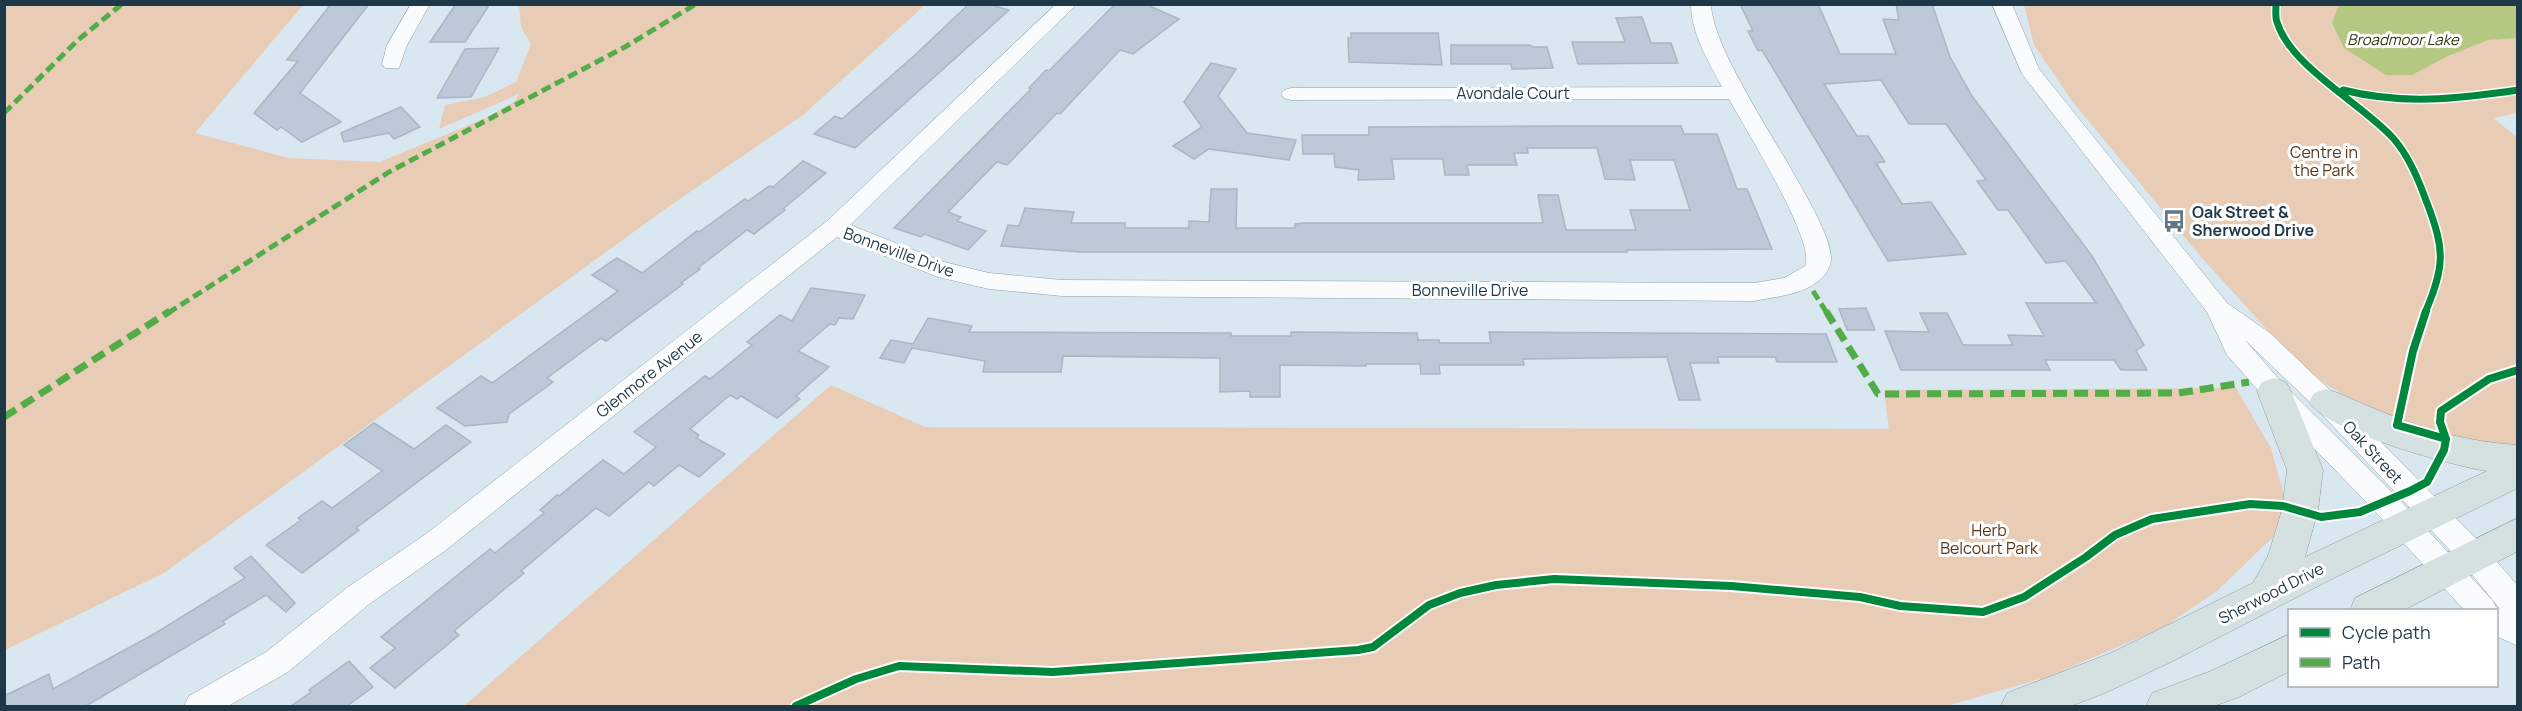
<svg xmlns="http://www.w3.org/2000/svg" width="2522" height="711" viewBox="0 0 2522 711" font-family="Manrope,sans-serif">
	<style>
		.green { fill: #e9ccb5 }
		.water { fill: #b5c881 }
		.building { fill: #bcc9d8; stroke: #a9b6c3; stroke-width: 1.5 }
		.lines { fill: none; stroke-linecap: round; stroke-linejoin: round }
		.minor-casing { stroke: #8fa1ac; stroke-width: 1 }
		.major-casing { stroke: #859ea0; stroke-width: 1 }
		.minor { fill: #f9fbfd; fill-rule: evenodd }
		.major { fill: #d5e1e1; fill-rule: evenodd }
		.quiet-far1 { stroke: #52ac47; stroke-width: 5; stroke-dasharray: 10 5; stroke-linecap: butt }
		.quiet { stroke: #52ac47; stroke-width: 7; stroke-dasharray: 14 7; stroke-linecap: butt }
		.cycleway-far1-casing { stroke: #fff; stroke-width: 10 }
		.cycleway-casing { stroke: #fff; stroke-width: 12 }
		.cycleway-far1 { stroke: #00873e; stroke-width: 7 }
		.cycleway { stroke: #00873e; stroke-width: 8 }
		.labels { text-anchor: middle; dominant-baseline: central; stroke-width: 6; stroke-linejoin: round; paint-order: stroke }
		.far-water-label { font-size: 15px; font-style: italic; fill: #30380c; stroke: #fff }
		.street-label { font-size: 16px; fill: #1f3848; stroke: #fff }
		.park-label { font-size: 16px; fill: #593619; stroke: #fff }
		.poi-label { font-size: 16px; font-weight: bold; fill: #1f3848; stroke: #fff; text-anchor: start }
	</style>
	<rect width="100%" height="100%" fill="#d9e7f0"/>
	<path class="green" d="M5 4 303 5 195 133 289 158 380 162 488 117 515 101 519 94 439 129 445 105 485 97 516 82 531 44 521 27 519 5H925L803 115 668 207 164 573 5 650Z
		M2024 5H2517V113L2493 118 2517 137V443L2513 446H2478L2376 415 2314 377 2281 345 2201 257 2072 101 2034 45Z
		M831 385 925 427 1889 429 1884 390 2236 388 2271 448 2287 506 2273 537 2217 591 2162 628 2047 677 1946 706H464Z"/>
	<path class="water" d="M2339 5H2517V38L2488 40 2448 56 2412 75H2386L2344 48 2332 23Z"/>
	<path class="building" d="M331 4H369L300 93 341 122 302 142 281 127 277 130 254 113 298 61 287 60Z
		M456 4H490L465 42H430Z
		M969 4H988L1009 10 855 148 814 134 835 116 842 119 915 55Z
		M1115 4H1145L1179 19 1133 54 1120 50 1060 114 1057 113 1007 165 997 162 948 212 961 217 957 221 986 231 968 250 924 234 921 237 894 228 1031 89 1029 88 1046 70 1049 71Z
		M1740 4H1818L1840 54H1896L1883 19 1899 20 1896 4H1932L1950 57 1972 96 2092 256 2144 345 2136 351 2147 370H2121L2114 360H2045L2050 370H1901L1885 331 1929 332 1920 313H1947L1963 345H2013L2008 335 2044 336 2026 303H2096L2066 261 2046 263 2008 210H1998L1977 181 1986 180 1946 124H1909L1881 80 1824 84 1857 136H1868L1885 162 1876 163 1902 204 1931 202 1966 254 1888 261 1762 50 1758 51 1748 31H1753Z
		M1642 17 1651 43H1671L1678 63 1578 64 1572 42H1625L1616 18Z
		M1351 33H1438L1442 65 1349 62 1348 38H1351Z
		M1451 45H1529L1533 47H1547L1553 68 1512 69 1511 64H1451Z
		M499 48 471 97 437 98 465 49Z
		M1211 63 1236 69 1218 96 1247 133 1296 140 1289 160 1209 149 1194 159 1173 146 1202 127 1184 102Z
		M401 107 420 127 394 139 389 133 344 142 341 133Z
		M1562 126H1681L1684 134H1717L1737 189H1747L1772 249 1627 250V252H1080L1001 246 1008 225 1019 226 1025 208 1074 212 1071 223H1125V228H1189V221L1209 222 1211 189H1237L1236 228H1295V224L1303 223H1543L1538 195H1558L1566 230H1636L1630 210H1690L1674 160H1630L1635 180 1605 179 1597 148H1527L1528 153H1514L1517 165H1467L1469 175H1445L1443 159H1392L1394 179 1358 180 1359 170 1335 167 1334 154H1303L1302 135H1369V127Z
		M803 161 826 173 783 209 785 210 754 234 747 230 698 268 700 269 681 283 683 284 606 341 601 338 547 378 553 382 509 414 507 422 465 426 437 408 481 376 492 383 618 291 592 275 617 258 642 273 697 231 699 232 745 199 748 201 769 186 773 187Z
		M811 288 865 295 853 319 839 318 835 325 830 324 798 351 829 367 796 396 800 399 777 418 741 396 737 399 730 395 690 429 699 435 696 438 725 454 699 477 679 465 654 486 649 482 609 516 596 508 521 571 524 573 454 631 459 635 395 688 370 668 395 648 381 637 490 549 495 553 544 513 540 510 557 495 559 496 603 460 624 474 656 447 634 432 705 376 710 379 752 345 747 342 780 315 792 321Z
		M1866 308 1875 330H1847L1839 309Z
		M928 318 972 326 969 332 1231 333V336H1291V332L1417 333 1418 340H1439L1440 343H1491L1489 332 1826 334 1837 362H1777L1775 357H1717L1719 363H1690L1700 400H1679L1667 357 1523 359 1524 365H1439L1440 374H1421L1420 364H1366V366L1280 365V397H1250V391L1220 392V358L1063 356 1061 372H983L985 361 912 348 904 363 880 358 891 340 913 344Z
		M374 423 414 449 446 425 471 442 356 528 359 530 302 573 266 545 301 520 298 518 322 501 332 508 382 471 344 445Z
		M251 556 295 603 286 612 266 595 223 621 225 624 86 706H4V696L49 674 53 689 154 634 245 578 234 568Z
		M349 661 373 687 347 706H291L311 692 309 690Z"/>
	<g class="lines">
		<g class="minor-casing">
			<path id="minor" d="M411 4H430L407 45 399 68H385L382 64 387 45Z
				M1056 4H1077L850 225 944 262 989 273 1062 280 1754 283 1784 278 1805 266C1817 243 1743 125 1729 99L1291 100 1284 98 1281 94 1284 90 1291 88 1722 87C1709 62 1691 34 1691 4H1711C1712 66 1844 228 1830 265 1819 294 1779 296 1754 301L1062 296 989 289 938 277 837 237 446 550 368 605 288 672 228 706H184L189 696 266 652 348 587 426 534 826 222Z
				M1992 4H2012L2039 69 2227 303 2270 333 2335 395 2484 547 2518 586V646L2496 636V610H2464L2374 510 2265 398 2227 355 2207 312 2022 74ZM2245 340 2317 409 2464 565 2500 609 2496 607 2493 601 2394 494 2283 384Z"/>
		</g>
		<g class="major-casing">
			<path id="major" d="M2274 378 2286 382 2291 391 2323 470 2318 510 2305 557 2487 471C2453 466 2325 431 2309 402L2314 393 2326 389 2338 393C2399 420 2450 441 2518 445V488L2334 578 2173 661 2105 693 2071 706H2001L2007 693 2111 653 2253 583 2268 556 2282 510 2287 470 2257 391 2262 382Z
				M2518 518V551L2404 610H2350L2355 598Z
				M2290 634V671L2239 697 2214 706H2146L2152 693 2211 671Z"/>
		</g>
		<use href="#minor" class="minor"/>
		<use href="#major" class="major"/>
		<path class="quiet-far1" d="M4 113 78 40 122 4
			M1813 291 1827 313
			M168 313 389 172 625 47 696 4"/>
		<path class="quiet" d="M1826 311 1878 394 2179 393 2249 382
			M4 417 170 311"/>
		<g class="cycleway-far1-casing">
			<path id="cycleway-far1" d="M2276 4C2276 10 2275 17 2277 22 2290 66 2362 104 2393 138 2409 156 2419 181 2427 203 2445 250 2445 266 2425 313
				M2343 90C2402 105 2458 99 2518 90"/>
		</g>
		<g class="cycleway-casing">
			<path id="cycleway" d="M2426 311 2413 351 2397 425 2446 439
				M796 706 856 679 899 666 1053 672 1358 650 1373 647 1429 605 1460 593 1496 585 1554 579 1731 586 1860 597 1900 606 1983 612 2024 597 2086 557 2115 535 2152 519 2250 504 2283 506 2321 517 2360 512 2410 491 2427 482 2444 450 2446 439 2440 422 2441 411 2489 379 2518 370"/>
		</g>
		<use href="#cycleway-far1" class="cycleway-far1"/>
		<use href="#cycleway" class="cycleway"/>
	</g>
	<defs>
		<g id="bus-bare" transform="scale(1.8)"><path d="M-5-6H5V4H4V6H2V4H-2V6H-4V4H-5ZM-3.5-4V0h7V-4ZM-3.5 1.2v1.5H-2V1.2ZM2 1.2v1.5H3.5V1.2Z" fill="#607583" stroke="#fff" stroke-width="2.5" paint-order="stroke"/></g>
	</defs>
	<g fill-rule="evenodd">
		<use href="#bus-bare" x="2174" y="221"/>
	</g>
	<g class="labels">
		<g class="far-water-label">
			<text x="2403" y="39">Broadmoor Lake</text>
		</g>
		<g class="street-label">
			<text x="1513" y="93">Avondale Court</text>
			<text transform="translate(899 252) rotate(20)">Bonneville Drive</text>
			<text x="1470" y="290">Bonneville Drive</text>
			<text transform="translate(649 374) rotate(-38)">Glenmore Avenue</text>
			<text transform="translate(2373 452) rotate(47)">Oak Street</text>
			<text transform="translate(2271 593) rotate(-27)">Sherwood Drive</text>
		</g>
		<g class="park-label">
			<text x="2324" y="152">Centre in<tspan x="2324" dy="18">the Park</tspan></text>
			<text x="1989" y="530">Herb<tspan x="1989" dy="18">Belcourt Park</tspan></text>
		</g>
		<g class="poi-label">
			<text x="2192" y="212">Oak Street &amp;<tspan x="2192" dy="18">Sherwood Drive</tspan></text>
		</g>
	</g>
	<rect width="2522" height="711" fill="none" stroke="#1f3848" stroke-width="12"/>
	<rect x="2288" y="609" width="210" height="78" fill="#ffffff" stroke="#a5afb6" stroke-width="1.5"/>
	<rect x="2300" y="628" width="30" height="9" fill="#00873e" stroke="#a5afb6" stroke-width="1.5"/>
	<text x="2342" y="639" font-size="18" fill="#1f3848">Cycle path</text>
	<rect x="2300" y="658" width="30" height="9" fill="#52ac47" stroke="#a5afb6" stroke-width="1.5"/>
	<text x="2342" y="669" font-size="18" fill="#1f3848">Path</text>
</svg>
